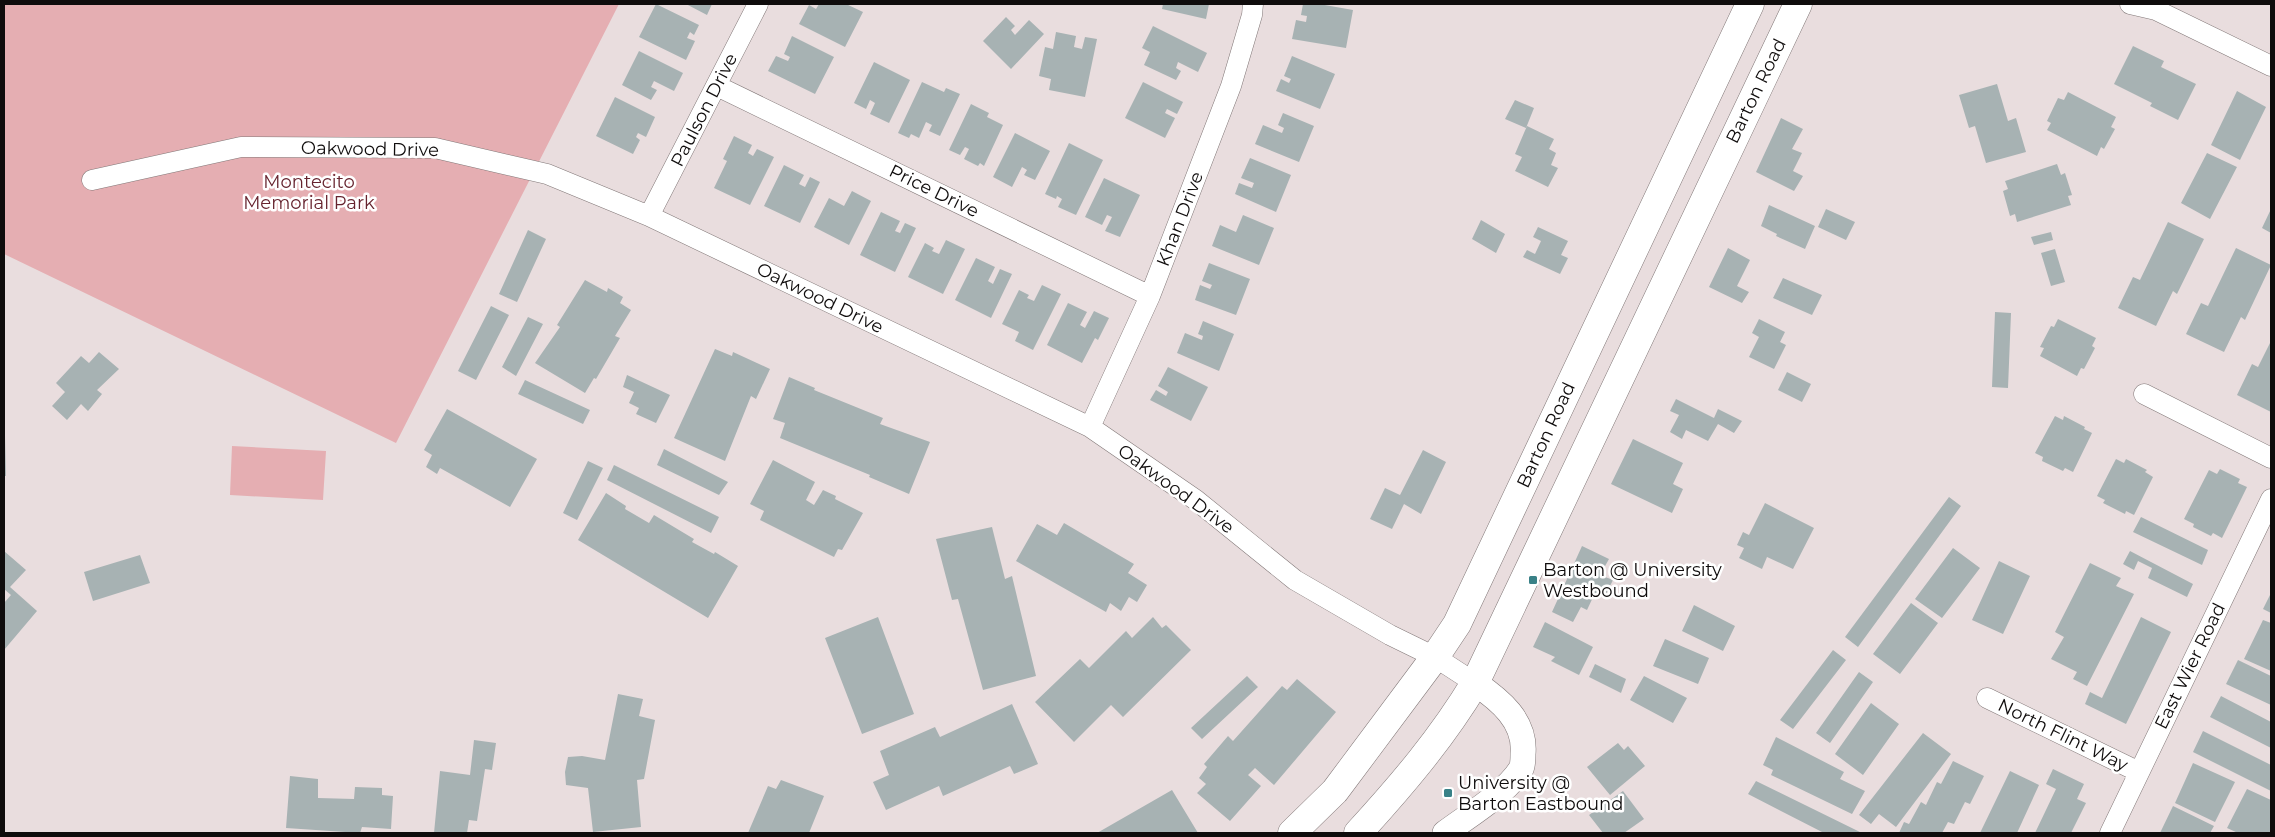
<svg xmlns="http://www.w3.org/2000/svg" width="2275" height="837" viewBox="0 0 2275 837" font-family="Montserrat,sans-serif">
	<style>
		.green { fill: #e5aeb2 }
		.building { fill: #a7b2b3 }
		.lines { fill: none; stroke-linecap: round; stroke-linejoin: round }
		.minor-casing { stroke: #827878; stroke-width: 21 }
		.tertiary-casing { stroke: #827878; stroke-width: 26 }
		.secondary-casing { stroke: #827878; stroke-width: 29 }
		.minor { stroke: #fff; stroke-width: 20 }
		.tertiary { stroke: #fff; stroke-width: 25 }
		.secondary { stroke: #fff; stroke-width: 28 }
		.poi-dot { fill: #398187; stroke: #fff; stroke-width: 2 }
		.labels { text-anchor: middle; dominant-baseline: central; stroke-width: 5; stroke-linejoin: round; paint-order: stroke }
		.street-label { font-size: 18px; fill: #0f0c0c; stroke: #fff }
		.park-label { font-size: 18px; fill: #66232e; stroke: #fff }
		.poi-label { font-size: 18px; fill: #0f0c0c; stroke: #fff; text-anchor: start }
	</style>
	<rect width="100%" height="100%" fill="#e9ddde"/>
	<path class="green" d="M4 4H619L396 443 4 254Z
		M232 446 326 451 323 500 230 495Z"/>
	<path class="building" d="M656 4 699 25 694 35 690 32 687 38 695 41 686 60 639 37Z
		M686 4H712L707 15Z
		M819 4H846L863 12 845 47 799 24 809 5 816 9Z
		M1163 4H1209L1206 19 1162 9Z
		M1303 4H1319L1353 10 1346 48 1292 39 1296 20 1306 22 1307 16 1301 15Z
		M1006 17 1015 26 1011 30 1015 35 1029 20 1044 34 1011 69 983 41Z
		M1153 26 1207 53 1198 72 1178 62 1176 68 1181 71 1176 80 1144 65 1150 52 1142 48Z
		M1056 32 1076 36 1074 47 1082 49 1085 37 1097 39 1085 97 1049 90 1051 79 1039 76 1045 47 1053 49Z
		M792 36 834 57 815 94 768 71 776 56 788 61 790 57 784 54Z
		M2133 46 2164 61 2161 67 2196 84 2178 120 2150 106 2152 103 2114 84Z
		M639 51 683 73 674 91 654 81 651 87 657 90 651 100 622 85Z
		M1292 56 1335 74 1320 109 1276 91 1281 79 1289 83 1291 79 1284 76Z
		M874 62 910 80 889 123 870 114 875 103 870 100 866 109 854 103Z
		M922 82 944 92 946 88 960 94 940 136 929 131 932 125 926 122 919 138 911 134 909 138 898 133Z
		M1143 82 1183 102 1177 114 1167 109 1165 113 1175 118 1165 138 1125 118Z
		M1997 84 2008 121 2016 118 2026 152 1986 163 1975 126 1969 128 1959 95Z
		M2237 91 2266 107 2240 160 2211 145Z
		M2068 92 2116 117 2111 127 2115 129 2104 149 2101 147 2097 156 2047 130 2051 123 2047 121 2058 98 2064 100Z
		M615 97 655 117 646 137 638 133 636 137 640 140 633 154 596 136Z
		M1515 100 1534 108 1526 128 1505 119Z
		M971 104 989 113 987 117 1003 125 984 166 980 163 978 166 964 159 969 149 965 147 960 155 949 150Z
		M1283 113 1314 126 1299 162 1255 144 1263 125 1282 133 1284 128 1278 125Z
		M1781 118 1803 129 1792 149 1802 153 1793 171 1803 176 1794 191 1756 172Z
		M1527 126 1554 139 1549 149 1556 153 1551 165 1558 168 1548 187 1515 171 1522 157 1515 154Z
		M1015 133 1050 151 1035 180 1024 175 1027 170 1022 167 1012 187 993 177Z
		M734 136 752 145 748 153 753 156 757 149 774 157 750 205 714 188 727 161 723 159Z
		M1069 143 1103 160 1076 215 1058 207 1062 199 1057 196 1056 199 1045 194Z
		M2207 153 2237 167 2210 219 2181 203Z
		M1250 158 1291 175 1276 212 1235 194 1239 183 1252 188 1254 183 1241 178Z
		M2057 164 2061 175 2065 173 2072 195 2068 196 2071 205 2017 222 2015 214 2010 216 2003 191 2008 189 2005 181Z
		M784 165 804 175 799 184 805 187 810 177 820 182 800 223 764 206Z
		M1104 178 1140 195 1120 237 1105 231 1112 217 1107 215 1102 225 1085 217Z
		M852 191 871 201 849 245 814 227 829 198 844 206Z
		M1769 205 1815 226 1805 249 1776 236 1777 234 1761 226Z
		M1826 209 1855 222 1846 240 1818 227Z
		M2271 209V233L2262 228Z
		M881 212 900 221 895 231 900 233 905 223 916 228 895 272 860 255Z
		M1243 215 1274 228 1259 265 1212 246 1220 225 1236 232Z
		M1481 220 1505 234 1496 253 1472 239Z
		M2168 222 2204 239 2177 294 2173 291 2156 326 2118 308 2133 277 2140 280Z
		M1538 227 1568 241 1561 255 1568 258 1560 274 1523 257 1527 250 1535 254 1541 241 1533 237Z
		M528 230 546 239 517 302 499 294Z
		M2051 232 2053 240 2034 245 2031 237Z
		M946 240 965 249 943 294 908 277 925 243 934 248 932 251 939 254Z
		M1728 248 1750 260 1737 286 1749 292 1742 303 1709 287Z
		M2236 248 2271 265 2245 320 2241 317 2224 352 2186 334 2201 303 2208 306Z
		M2055 249 2065 282 2051 286 2041 253Z
		M976 258 995 267 988 281 993 284 1000 269 1012 274 991 318 955 300Z
		M1209 263 1250 279 1236 315 1195 300 1200 285 1210 289 1212 285 1202 281Z
		M1783 278 1822 295 1812 315 1773 298Z
		M585 280 607 292 608 288 623 297 620 303 631 310 615 336 620 338 596 379 594 378 585 393 535 363 560 327 557 325Z
		M1042 285 1061 294 1033 350 1015 341 1019 332 1002 324 1019 290 1029 295 1027 298 1034 301Z
		M1068 303 1087 312 1080 325 1085 328 1094 311 1109 318 1098 340 1095 338 1082 363 1047 345Z
		M491 306 509 315 476 380 458 371Z
		M1995 312 2011 313 2008 388 1992 387Z
		M528 317 543 324 516 376 502 367Z
		M1759 319 1785 332 1780 342 1786 345 1774 369 1749 357 1759 337 1752 333Z
		M2058 319 2096 338 2092 346 2095 348 2084 369 2081 368 2077 376 2040 356 2044 348 2040 347 2051 326 2054 327Z
		M1203 321 1234 334 1219 371 1177 353 1185 333 1202 340 1203 336 1198 334Z
		M2271 341V412L2237 395 2252 364 2258 367Z
		M715 349 732 356 733 352 770 369 756 399 751 396 725 461 674 438Z
		M99 352 119 369 97 390 102 394 88 411 81 404 67 420 52 406 65 392 56 383 81 356 89 363Z
		M1168 367 1208 387 1191 421 1150 400 1156 390 1166 396 1168 392 1158 386Z
		M1787 372 1811 384 1802 402 1778 390Z
		M627 375 670 395 656 423 636 414 639 408 629 403 634 392 623 387Z
		M789 377 815 388 814 390 883 418 880 424 930 442 909 494 869 477 870 475 780 438 785 423 773 419Z
		M525 380 590 410 583 424 518 394Z
		M1676 399 1714 418 1718 409 1742 421 1734 433 1718 424 1708 441 1686 430 1682 439 1670 432 1679 415 1670 411Z
		M447 409 537 459 510 507 440 468 437 474 426 467 432 455 424 450Z
		M2055 416 2063 420 2064 416 2085 427 2084 429 2092 433 2073 472 2065 468 2063 471 2042 461 2043 457 2035 453Z
		M4 436H5L6 476H4Z
		M1633 439 1683 463 1673 484 1683 489 1672 513 1611 484Z
		M664 449 728 482 719 495 657 465Z
		M1423 450 1446 462 1421 514 1404 504 1392 529 1370 519 1385 488 1400 495Z
		M2116 459 2124 463 2126 459 2147 470 2145 472 2153 477 2134 515 2126 511 2125 514 2103 503 2105 500 2097 496Z
		M773 460 815 482 806 500 814 505 823 490 836 496 835 499 863 513 842 550 838 549 834 557 760 520 764 511 750 504Z
		M588 461 603 468 577 520 563 513Z
		M614 465 719 517 711 533 607 480Z
		M2220 469 2240 479 2238 483 2247 487 2222 538 2213 533 2211 536 2193 527 2194 524 2184 519 2209 470 2217 474Z
		M606 493 626 506 625 509 649 523 654 515 694 539 692 542 714 554 715 552 738 566 708 618 578 540Z
		M1949 497 1961 506 1858 647 1845 637Z
		M1765 503 1814 528 1793 569 1767 557 1762 569 1739 558 1744 548 1737 545 1743 532 1749 535Z
		M2141 517 2208 550 2202 565 2133 532Z
		M1064 523 1134 564 1128 573 1147 585 1137 602 1129 597 1121 611 1110 603 1106 612 1016 561 1037 524 1057 535Z
		M992 527 1005 579 1012 576 1036 676 983 690 958 599 952 600 936 539Z
		M1582 546 1609 559 1600 575 1613 580 1604 598 1595 593 1587 610 1581 607 1573 622 1552 612Z
		M1953 548 1980 568 1942 618 1915 599Z
		M4 551 26 570 10 587 37 611 4 650V603L11 595 4 589Z
		M2130 551 2193 584 2187 597 2148 578 2152 568 2138 561 2134 570 2123 564Z
		M140 555 150 583 93 601 84 572Z
		M1999 561 2030 576 2003 634 1972 620Z
		M2090 563 2121 578 2116 586 2134 594 2087 686 2073 679 2077 672 2051 659 2064 637 2055 632Z
		M2271 593V613L2263 609Z
		M1911 603 1938 623 1900 674 1873 654Z
		M1694 605 1735 626 1723 651 1682 631Z
		M878 617 914 714 862 734 825 638Z
		M1153 617 1162 628 1166 625 1191 650 1123 717 1111 705 1074 742 1035 702 1080 659 1089 668 1126 631 1132 638Z
		M2141 617 2171 632 2126 724 2085 704 2090 692 2102 698Z
		M2263 620 2271 623V671L2244 659Z
		M1545 622 1593 647 1579 675 1551 661 1555 657 1533 647Z
		M1665 639 1709 658 1698 684 1653 666Z
		M1833 650 1846 660 1793 729 1780 720Z
		M2238 660 2271 676V705L2226 684Z
		M1595 664 1626 679 1621 693 1589 677Z
		M1859 672 1873 682 1830 743 1816 733Z
		M1247 676 1258 687 1202 739 1191 728Z
		M1644 676 1687 698 1673 723 1630 700Z
		M1297 679 1336 712 1274 785 1255 768 1248 775 1261 786 1230 821 1197 793 1206 784 1199 778 1207 767 1204 764 1228 736 1233 741 1282 686 1287 690Z
		M618 694 643 699 639 716 655 720 644 779 637 780 641 827 593 832 588 788 566 785 565 772 568 757 582 756 605 760Z
		M2221 696 2271 722V748L2210 717Z
		M1871 703 1899 724 1863 775 1835 754Z
		M1012 704 1038 764 1014 774 1010 766 943 796 939 786 886 810 873 782 889 775 880 751 935 727 940 737Z
		M2203 731 2271 765V791L2193 752Z
		M1923 733 1951 754 1896 827 1879 814 1871 824 1859 815Z
		M1776 737 1844 772 1840 779 1865 791 1852 814 1771 775 1773 770 1763 765Z
		M474 740 496 743 492 770 485 769 477 821 469 820 467 833H434L440 771 470 775Z
		M1618 743 1624 750 1628 746 1645 766 1610 795 1587 767Z
		M1953 761 1984 776 1970 804 1965 802 1954 824 1948 822 1942 833H1899L1904 822 1909 824 1921 802 1926 805 1937 782 1941 784Z
		M2193 763 2235 782 2215 822 2175 803Z
		M2053 769 2084 784 2077 799 2086 803 2071 833H2035L2056 789 2046 784Z
		M2010 771 2039 785 2017 833H1980Z
		M290 776 318 779V798L354 799 355 787 382 788V795L393 796 391 829 362 827 360 833 286 828Z
		M781 780 824 796 809 833H748L768 786 776 789Z
		M1756 781 1862 833H1824L1748 794Z
		M2247 789 2271 800V833H2238L2227 828Z
		M1172 790 1198 833H1097Z
		M1623 791 1644 819 1624 833H1603L1589 815Z
		M2173 806 2214 826 2210 833H2160Z"/>
	<g class="lines">
		<g class="minor-casing">
			<path id="minor" d="M2130 4 2156 10 2271 66
				M717 86 1150 296
				M92 180 241 147 435 148 547 174 649 216 1090 427 1196 500 1295 580 1390 635 1435 657 1475 683
				M649 216 758 4
				M2144 394 2271 458
				M1090 427 1150 296 1231 86 1252 15 1253 4
				M1987 698 2139 772
				M2110 833 2271 499"/>
		</g>
		<g class="tertiary-casing">
			<path id="tertiary" d="M1445 833C1469 815 1505 794 1521 769 1523 765 1523 759 1523 754 1526 721 1500 700 1475 683"/>
		</g>
		<g class="secondary-casing">
			<path id="secondary" d="M1292 833 1335 791 1435 657 1457 624 1750 4
				M1358 833C1401 786 1442 738 1475 683L1798 4"/>
		</g>
		<use href="#minor" class="minor"/>
		<use href="#tertiary" class="tertiary"/>
		<use href="#secondary" class="secondary"/>
	</g>
	<g class="poi-dot">
		<rect x="1528" y="575" width="10" height="10" rx="2.5"/>
		<rect x="1443" y="788" width="10" height="10" rx="2.5"/>
	</g>
	<g class="labels">
		<g class="street-label">
			<text transform="translate(1756 91) rotate(-64)">Barton Road</text>
			<text transform="translate(704 110) rotate(-63)">Paulson Drive</text>
			<text transform="translate(370 149) rotate(1)">Oakwood Drive</text>
			<text transform="translate(934 191) rotate(26)">Price Drive</text>
			<text transform="translate(1180 219) rotate(-69)">Khan Drive</text>
			<text transform="translate(820 298) rotate(26)">Oakwood Drive</text>
			<text transform="translate(1546 435) rotate(-65)">Barton Road</text>
			<text transform="translate(1176 489) rotate(36)">Oakwood Drive</text>
			<text transform="translate(2190 666) rotate(-64)">East Wier Road</text>
			<text transform="translate(2063 735) rotate(26)">North Flint Way</text>
		</g>
		<g class="park-label">
			<text x="309" y="182">Montecito<tspan x="309" dy="21">Memorial Park</tspan></text>
		</g>
		<g class="poi-label">
			<text x="1543" y="570">Barton @ University<tspan x="1543" dy="21">Westbound</tspan></text>
			<text x="1458" y="783">University @<tspan x="1458" dy="21">Barton Eastbound</tspan></text>
		</g>
	</g>
	<rect width="2275" height="837" fill="none" stroke="#0f0c0c" stroke-width="10"/>
</svg>
